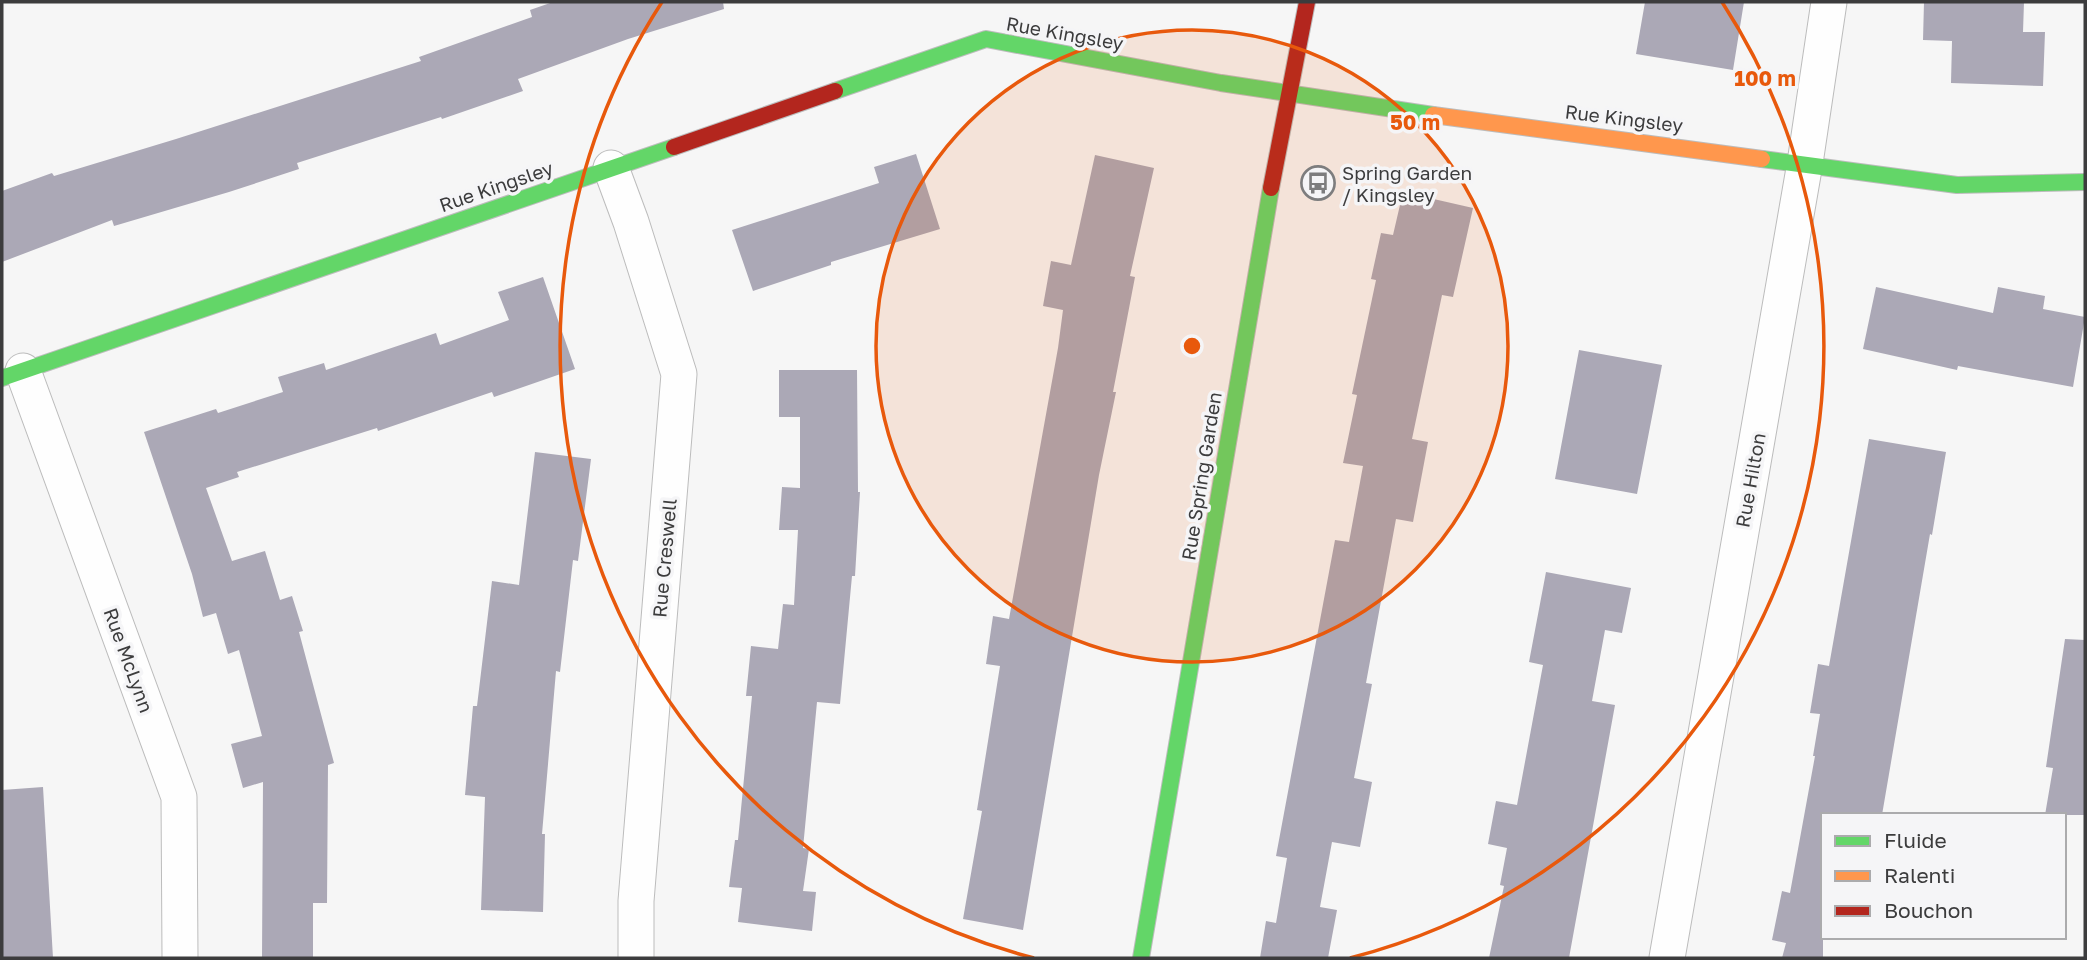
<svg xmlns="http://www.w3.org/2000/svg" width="2087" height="960" viewBox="0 0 2087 960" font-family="'Golos Text',sans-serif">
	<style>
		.building { fill: #aba8b6 }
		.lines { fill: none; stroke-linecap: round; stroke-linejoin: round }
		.street-casing { stroke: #bcbcbc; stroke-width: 37 }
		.fast-casing { stroke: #bcbcbc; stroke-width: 18 }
		.slow-casing { stroke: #bcbcbc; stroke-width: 18 }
		.jam-casing { stroke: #bcbcbc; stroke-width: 18 }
		.street { stroke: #fefefe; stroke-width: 35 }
		.fast { stroke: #63d668; stroke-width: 16 }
		.slow { stroke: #ff974d; stroke-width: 16 }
		.jam { stroke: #b3261e; stroke-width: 16 }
		.ring { fill: none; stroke: #e8590c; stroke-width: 3.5 }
		.labels { text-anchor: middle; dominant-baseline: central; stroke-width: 7; stroke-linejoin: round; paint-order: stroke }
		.street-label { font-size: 19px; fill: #3c3c3d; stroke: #f5f5f7 }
		.poi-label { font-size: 19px; fill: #3c3c3d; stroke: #f5f5f7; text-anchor: start }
		.centre { fill: #e8590c; stroke: #f5f5f7; stroke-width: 3.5 }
		.ring-label { font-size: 21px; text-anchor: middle; font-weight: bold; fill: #e8590c; stroke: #f5f5f7; stroke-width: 7; stroke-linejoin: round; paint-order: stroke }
	</style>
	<rect width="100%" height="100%" fill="#f6f6f6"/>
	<path class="building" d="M553 2H723L724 9 628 39 518 79 523 91 442 119 441 117 297 163 299 169 229 192 114 226 112 220 2 262V191L52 173 54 176 176 139 421 61 419 57 532 17 530 10Z
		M1645 2H1744L1733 70 1636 54Z
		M1924 2H2024L2023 32H2045L2043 86 1951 83 1952 41 1923 40Z
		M916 154 940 229 831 262V265L753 291 732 230 879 183 874 167Z
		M1095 155 1154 168 1130 276 1135 277 1113 392H1116L1099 475 1023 930 963 919 982 811 977 810 1000 666 986 664 993 616 1009 619 1058 348 1063 310 1043 306 1051 261 1071 265Z
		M1403 192 1473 208 1453 297 1442 295 1412 439 1428 442 1413 522 1396 519 1366 683 1372 684 1354 778 1372 782 1360 847 1332 842 1320 907 1337 910 1328 958H1260L1266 921 1276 923 1287 858 1276 856 1335 540 1349 542 1363 466 1343 463 1357 395 1352 394 1376 280 1371 279 1381 233 1393 235Z
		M543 277 575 369 494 397 492 392 378 431 377 428 237 472 239 477 206 488 232 561 265 551 280 600 292 596 303 631 299 632 334 763 328 765 327 903H313V958H262L263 782 243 788 231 744 262 736 239 650 228 654 216 613 203 617 192 574 144 432 216 409 218 413 283 392 278 377 324 363 326 370 436 333 440 345 509 320 498 292Z
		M1876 287 1993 313 1998 287 2045 296 2043 309 2085 317 2073 387 1958 366 1957 370 1863 349Z
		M1579 350 1662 365 1637 494 1555 479Z
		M779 370H857L858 492H860L855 576H852L840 704 817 702 803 848 809 849 803 891 816 892 812 931 738 922 742 888 729 887 735 840H738L752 696H746L751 646 778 649 783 604 794 605 798 530H779L782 487 800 488V417H779Z
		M1869 439 1946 452 1932 535 1930 534 1882 815H1823V958H1782L1786 943 1772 940 1782 891 1790 893 1815 756H1813L1820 714 1810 713 1818 664 1829 666Z
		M535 452 591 459 578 561 573 560 560 672 556 671 542 834H545L543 912 481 910 485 797 465 795 473 706H477L492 581 519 585Z
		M1546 572 1631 588 1622 633 1605 630 1592 701 1615 705 1569 958H1489L1504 886 1500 885 1507 848 1488 844 1496 801 1517 805 1543 665 1529 662Z
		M2065 639 2085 640V815H2045L2053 768 2046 767Z
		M43 787 53 958H2V790Z"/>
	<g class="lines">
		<g class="street-casing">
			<path id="street" d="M611 168 631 222 679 374 636 901V958
				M23 371 179 797 180 958
				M1667 958 1805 163 1829 2"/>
		</g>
		<g class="fast-casing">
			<path id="fast" d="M835 91 986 39 1221 83 1433 115
				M1762 159 1957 185 2085 182
				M2 378 674 147
				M1141 958 1271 188"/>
		</g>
		<g class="slow-casing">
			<path id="slow" d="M1433 115 1762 159"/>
		</g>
		<g class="jam-casing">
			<path id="jam" d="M674 147 835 91
				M1271 188 1307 2"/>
		</g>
		<use href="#street" class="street"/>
		<use href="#fast" class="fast"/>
		<use href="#slow" class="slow"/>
		<use href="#jam" class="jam"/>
	</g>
	<circle cx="1192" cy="346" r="316" fill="#e8590c" fill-opacity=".12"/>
	<g class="ring">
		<circle cx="1192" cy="346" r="316"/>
		<path d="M1034 958A632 632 0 0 1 662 2M1722 2A632 632 0 0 1 1350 958"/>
	</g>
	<defs>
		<g id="bus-ring" transform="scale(1.75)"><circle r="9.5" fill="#f5f5f7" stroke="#7d7d7e" stroke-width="1.5"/><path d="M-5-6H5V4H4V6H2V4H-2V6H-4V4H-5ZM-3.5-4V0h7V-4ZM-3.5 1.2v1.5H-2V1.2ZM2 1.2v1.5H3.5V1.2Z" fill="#7d7d7e"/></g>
	</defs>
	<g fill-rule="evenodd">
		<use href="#bus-ring" x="1318" y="183"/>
	</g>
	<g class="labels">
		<g class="street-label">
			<text transform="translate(1065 33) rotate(10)">Rue Kingsley</text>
			<text transform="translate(1624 118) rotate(7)">Rue Kingsley</text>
			<text transform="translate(496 186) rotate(-19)">Rue Kingsley</text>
			<text transform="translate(1201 476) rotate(-81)">Rue Spring Garden</text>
			<text transform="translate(1750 480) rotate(-80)">Rue Hilton</text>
			<text transform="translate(664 558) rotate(-85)">Rue Creswell</text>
			<text transform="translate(129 660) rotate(70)">Rue McLynn</text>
		</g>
		<g class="poi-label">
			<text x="1342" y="172">Spring Garden<tspan x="1342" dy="22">/ Kingsley</tspan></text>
		</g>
	</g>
	<circle cx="1192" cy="346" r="10" class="centre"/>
	<g class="ring-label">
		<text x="1765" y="86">100 m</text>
		<text x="1415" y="130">50 m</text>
	</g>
	<rect width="2087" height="960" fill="none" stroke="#3c3c3d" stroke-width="7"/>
	<rect x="1821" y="813" width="245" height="126" fill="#f5f5f7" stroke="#ababad" stroke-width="2"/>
	<rect x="1835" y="836" width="35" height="10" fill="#63d668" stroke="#ababad" stroke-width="2"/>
	<text x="1884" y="848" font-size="21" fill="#3c3c3d">Fluide</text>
	<rect x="1835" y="871" width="35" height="10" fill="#ff974d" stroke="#ababad" stroke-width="2"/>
	<text x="1884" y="883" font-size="21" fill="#3c3c3d">Ralenti</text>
	<rect x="1835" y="906" width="35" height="10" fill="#b3261e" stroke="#ababad" stroke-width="2"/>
	<text x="1884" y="918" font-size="21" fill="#3c3c3d">Bouchon</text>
</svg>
